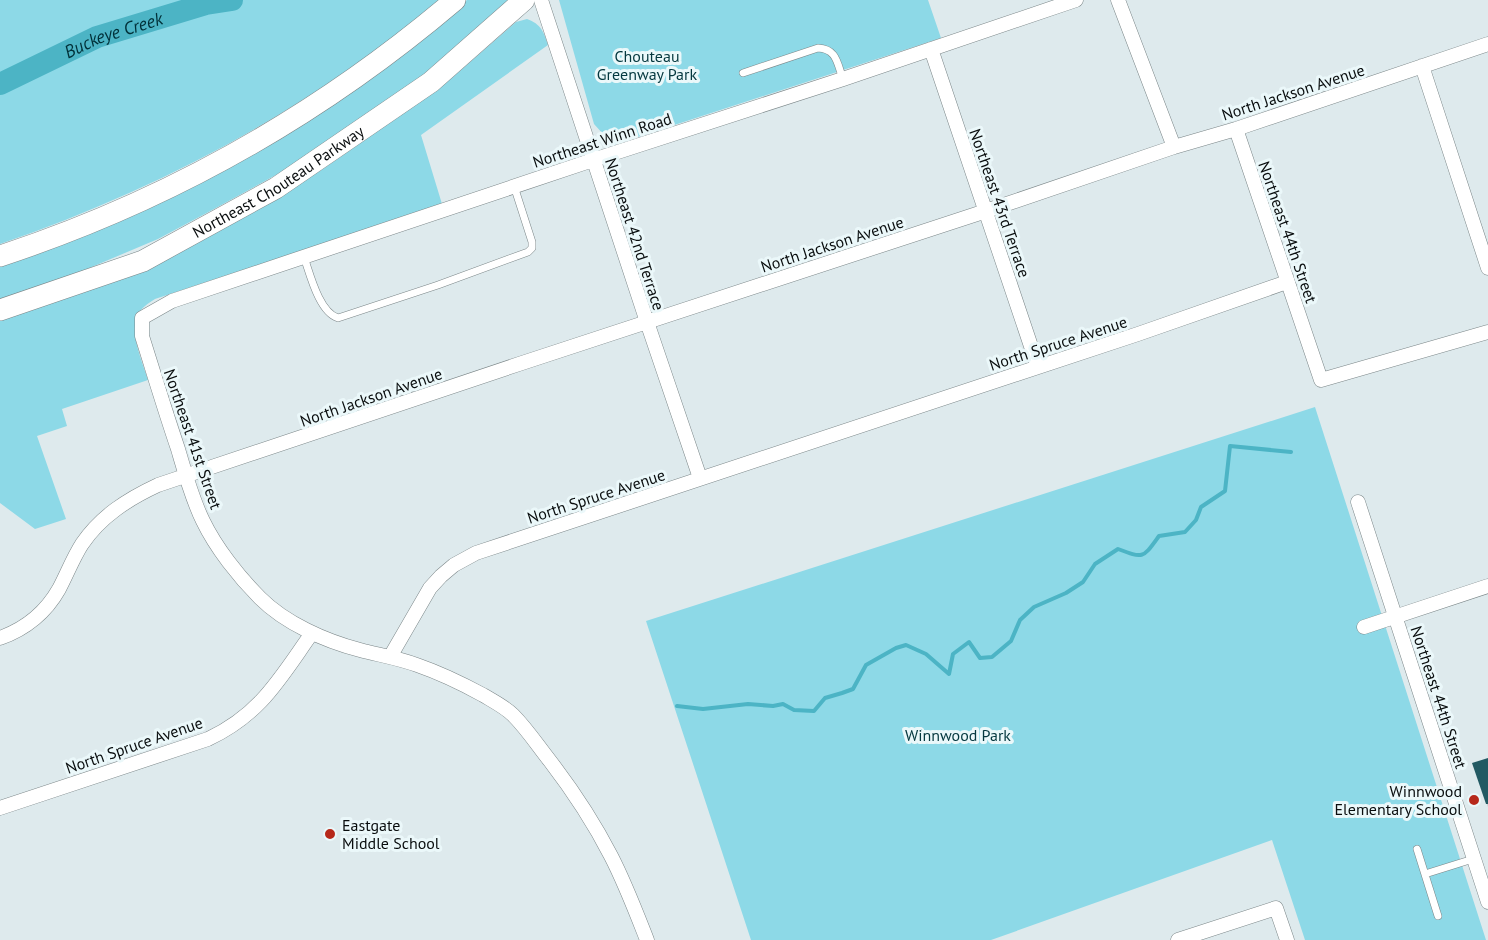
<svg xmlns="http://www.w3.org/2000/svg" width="1488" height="940" viewBox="0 0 1488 940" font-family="'PT Sans',sans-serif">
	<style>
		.green { fill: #8dd9e7 }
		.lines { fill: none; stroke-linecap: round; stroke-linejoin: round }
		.stream { stroke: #4cb4c5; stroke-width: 4 }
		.river { stroke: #4cb4c5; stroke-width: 22 }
		.building { fill: #235a63; filter: url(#shadow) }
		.service-casing { stroke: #7b8688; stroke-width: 8 }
		.minor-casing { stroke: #7b8688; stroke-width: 15 }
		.primary-casing { stroke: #7b8688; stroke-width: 22 }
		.service { stroke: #fff; stroke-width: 7 }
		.minor { stroke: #fff; stroke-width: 14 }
		.primary { stroke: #fff; stroke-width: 21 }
		.poi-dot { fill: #b6281a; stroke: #ebf8fa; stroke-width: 2 }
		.labels { text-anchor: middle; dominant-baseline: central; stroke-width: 6; stroke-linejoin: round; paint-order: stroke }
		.park-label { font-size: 16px; fill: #05383f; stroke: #ebf8fa }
		.street-label { font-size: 16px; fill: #090d0e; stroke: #ebf8fa }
		.poi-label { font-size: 16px; fill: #090d0e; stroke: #ebf8fa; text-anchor: end }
		.water-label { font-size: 18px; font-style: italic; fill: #003038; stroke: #ebf8fa }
	</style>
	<defs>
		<filter id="shadow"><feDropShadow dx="3.5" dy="6" stdDeviation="0" flood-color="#0004"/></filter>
	</defs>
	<rect width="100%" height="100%" fill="#deeaed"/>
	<path class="green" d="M0 0H439C408 25 378 50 345 72 239 145 122 202 0 244Z
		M467 0H512L430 70 294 165 214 209 158 239 68 277 0 300V264L54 245 429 32Z
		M559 0H928L941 38 613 145 594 124Z
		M527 19C541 24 544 32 548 45L421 135 442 204 155 299C150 302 144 306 140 311 127 328 142 361 148 380L62 409 67 426 37 436 66 519 35 529 0 503V320L274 199 323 169 414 106 454 76 516 22Z
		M1315 407 1486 940H1305L1272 840 991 940H751L646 621Z"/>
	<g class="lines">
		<path class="stream" d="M677 706 703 709 748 704 773 706 783 704 794 710 814 711 825 698 842 693 853 689 866 665 896 648 906 645 926 654 949 674 953 654 969 642 980 658 992 657 1011 641 1020 620 1034 607 1066 593 1083 582 1095 564 1118 549C1144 559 1143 558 1159 536L1185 532 1196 520 1201 507 1225 491 1230 446 1291 452"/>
		<path class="river" id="s1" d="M0 84 97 37 206 4 232 0"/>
	</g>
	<path class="building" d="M1488 758V804H1486L1472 763Z"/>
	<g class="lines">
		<g class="service-casing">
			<path id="service" d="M743 73 818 48C837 49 837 63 843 79
				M304 257C310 274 319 312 338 318L438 285 528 252 532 248V242L514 186
				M1417 849 1438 916
				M1425 874 1473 859"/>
		</g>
		<g class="minor-casing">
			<path id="minor" d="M541 0 647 322 700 478
				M1118 0 1174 147
				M931 49 1038 367
				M1422 66 1488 268
				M1236 129 1321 380 1488 332
				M1358 502 1488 902
				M1364 627 1488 586
				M0 638C25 629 46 612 59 589 67 574 73 558 82 544 101 516 128 499 158 485L519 364 986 211 1174 147 1236 129 1488 44
				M390 657 430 588 441 576 454 565 476 553 1138 334 1287 282
				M0 808 208 739C261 714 280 678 312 633
				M647 940C636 912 625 883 611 856 594 823 573 791 550 761 538 746 527 729 513 715 505 707 493 701 483 695 461 683 440 673 417 665 398 658 379 655 360 650 325 641 285 623 260 598 239 577 216 548 203 521 192 499 185 473 178 449 165 411 154 374 142 336V318L172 301 593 160 843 79 1076 0
				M1178 940 1276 908 1287 940"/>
		</g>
		<g class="primary-casing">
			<g id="primary">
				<path d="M0 256C167 201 321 114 455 0"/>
				<path id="s2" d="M0 310 143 261 276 188 431 82 524 0"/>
			</g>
		</g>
		<use href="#service" class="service"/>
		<use href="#minor" class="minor"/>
		<use href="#primary" class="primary"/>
	</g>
	<g class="poi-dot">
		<circle cx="1474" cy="800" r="6"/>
		<circle cx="330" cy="834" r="6"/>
	</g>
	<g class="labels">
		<g class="park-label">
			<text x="647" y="56">Chouteau<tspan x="647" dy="18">Greenway Park</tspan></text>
			<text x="958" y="735">Winnwood Park</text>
		</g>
		<g class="street-label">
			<text transform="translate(1293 92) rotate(-18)">North Jackson Avenue</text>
			<text transform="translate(602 140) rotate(-18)">Northeast Winn Road</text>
			<text stroke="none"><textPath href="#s2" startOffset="308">Northeast Chouteau Parkway</textPath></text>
			<text transform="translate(1000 203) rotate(71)">Northeast 43rd Terrace</text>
			<text transform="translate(1288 232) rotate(71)">Northeast 44th Street</text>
			<text transform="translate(635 234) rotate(72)">Northeast 42nd Terrace</text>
			<text transform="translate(832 244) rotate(-18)">North Jackson Avenue</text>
			<text transform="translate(1058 343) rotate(-18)">North Spruce Avenue</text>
			<text transform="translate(371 397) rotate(-19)">North Jackson Avenue</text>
			<text transform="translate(193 439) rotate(71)">Northeast 41st Street</text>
			<text transform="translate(596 496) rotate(-18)">North Spruce Avenue</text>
			<text transform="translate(1439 697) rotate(72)">Northeast 44th Street</text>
			<text transform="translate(134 745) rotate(-19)">North Spruce Avenue</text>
		</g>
		<g class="poi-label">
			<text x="1462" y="791">Winnwood<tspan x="1462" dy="18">Elementary School</tspan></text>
			<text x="342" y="825" text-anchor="start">Eastgate<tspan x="342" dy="18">Middle School</tspan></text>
		</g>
		<g class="water-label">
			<text stroke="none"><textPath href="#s1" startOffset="124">Buckeye Creek</textPath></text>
		</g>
	</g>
</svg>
